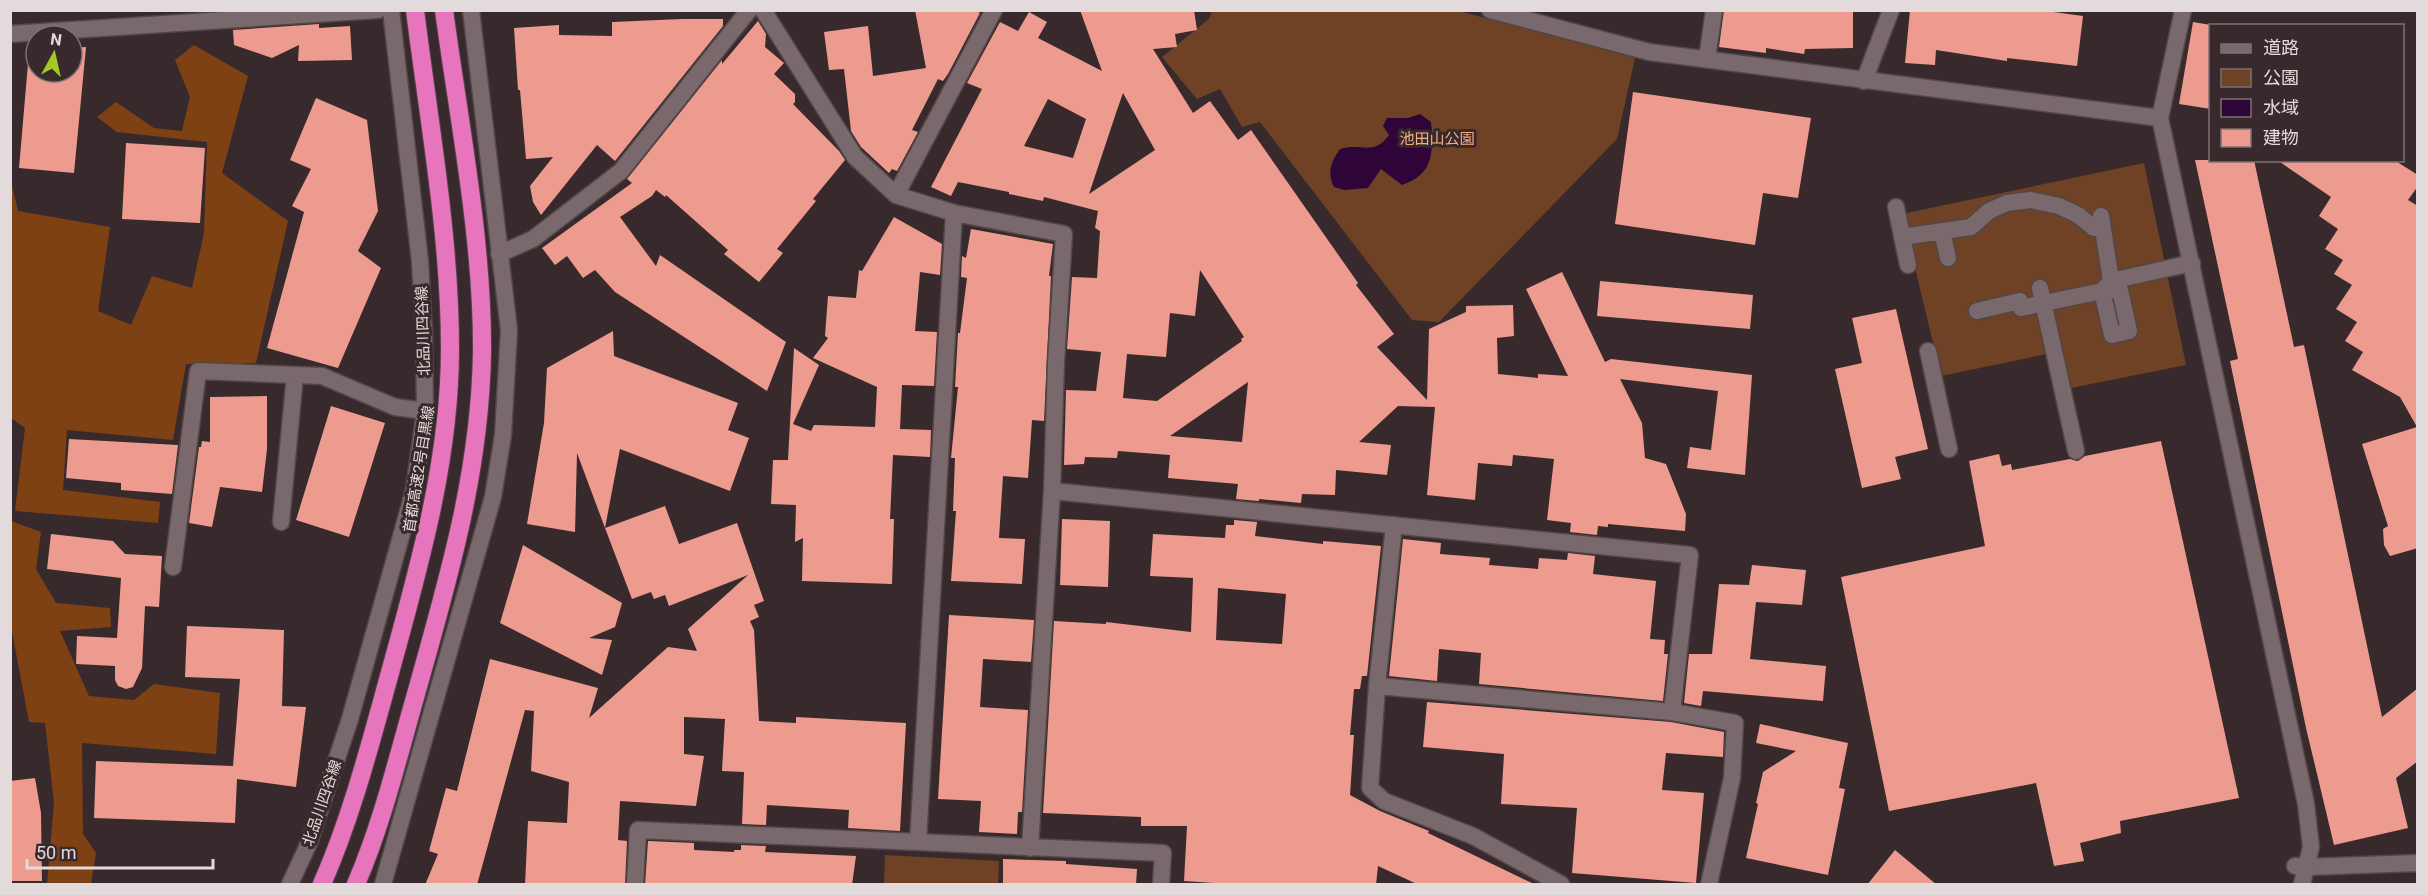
<svg xmlns="http://www.w3.org/2000/svg" width="2428" height="895" viewBox="0 0 2428 895" font-family="Roboto,'Noto Sans JP',sans-serif">
	<style>
		.green { fill: #6f4225 }
		.forest { fill: #7e4114 }
		.water { fill: #2f0439 }
		.building { fill: #ed9b8e; fill-rule: evenodd }
		.lines { fill: none; stroke-linecap: round; stroke-linejoin: round }
		.pedestrian-casing { stroke: #524648; stroke-width: 19 }
		.minor-casing { stroke: #524648; stroke-width: 19 }
		.tertiary-casing { stroke: #524648; stroke-width: 19 }
		.secondary-casing { stroke: #524648; stroke-width: 19 }
		.motorway-casing { stroke: #524648; stroke-width: 20 }
		.pedestrian { stroke: #79696c; stroke-width: 16 }
		.minor { stroke: #79696c; stroke-width: 16 }
		.tertiary { stroke: #79696c; stroke-width: 16 }
		.secondary { stroke: #79696c; stroke-width: 16 }
		.motorway { stroke: #e675bd; stroke-width: 18 }
		.labels { text-anchor: middle; dominant-baseline: central; stroke-width: 6; stroke-linejoin: round; paint-order: stroke }
		.park-label { font-size: 15px; fill: #f6ad80; stroke: #382a2c }
		.street-label { font-size: 15px; fill: #e3dadb; stroke: #382a2c }
	</style>
	<rect width="100%" height="100%" fill="#382a2c"/>
	<path class="green" d="M1455 10 1635 58 1617 139 1439 322 1412 320 1260 122 1242 127 1220 89 1197 99 1162 57 1209 19 1212 11Z
		M2144 163 2186 365 2071 388 2061 351 1941 376 1902 214Z
		M885 855 999 861 998 884H884Z"/>
	<path class="forest" d="M194 45 248 76 222 173 288 221 256 363 186 364 173 440 67 430 63 490 160 502 158 523 15 511 25 428 11 418 10 177 18 211 110 227 98 311 131 325 152 276 192 288 204 233 207 142 117 132 97 117 116 102 154 128 182 131 190 97 175 60Z
		M11 521 41 532 36 569 56 603 110 608 111 627 60 631 89 696 134 700 154 684 220 693 216 754 82 743 83 834 96 853 91 884H47L54 803 45 723 29 722 11 626Z"/>
	<path class="water" d="M1420 114 1431 122C1433 151 1435 174 1402 185L1381 169 1368 188 1344 190 1334 187C1327 172 1331 162 1340 149 1362 142 1373 157 1389 135L1383 126 1387 118H1408Z"/>
	<path class="building" d="M915 10H974L980 13 948 74 943 81 938 79 912 130 918 132 897 171 892 169 889 173 861 147 851 131 844 69 829 70 824 32 868 26 873 76 926 68Z
		M1080 10H1115V12L1194 10 1197 30 1175 34 1177 47 1153 49 1193 113 1210 101 1238 140 1251 130 1358 283 1356 285 1394 334 1377 347 1427 400 1429 329 1466 312V306L1513 305 1514 336 1497 338 1498 374 1538 378V374L1568 376 1526 289 1562 272 1605 362 1611 359 1752 375 1745 475 1687 468 1690 447 1711 450 1718 391 1620 379 1642 423 1645 458 1666 464 1686 514 1685 531 1608 524V527L1598 526 1597 535 1570 532 1571 523 1547 520 1554 459 1513 455 1512 466 1478 463 1475 500 1427 495 1435 407 1398 406 1359 442 1391 445 1387 475 1336 470 1335 495 1302 494 1301 503 1259 499V501L1236 499 1238 484 1168 478 1170 455 1118 451 1117 458 1085 457 1084 464 1064 465 1066 390 1096 391 1101 352 1067 349 1072 277 1097 278 1100 231 1095 228 1098 211 1044 197 1043 201 1009 194V192L958 182 951 196 931 187 982 89 967 83 1000 22 1018 31 1029 12 1047 22 1038 38 1102 71ZM1123 93 1155 150 1089 194 1116 113ZM1048 99 1086 119 1073 158 1024 146ZM1200 270 1244 337 1241 339 1242 341 1157 401 1123 398 1127 354 1166 357 1170 313 1195 316ZM1248 382 1242 442 1170 436Z
		M1724 10H1853V48L1805 49 1804 54 1766 48V53L1719 47Z
		M1910 10H2039L2083 16 2077 66 2007 58V61L1936 50 1935 65 1905 63Z
		M682 19H723V26L615 161 597 145 541 215 533 202 530 186 553 157 526 159 520 90H518L514 28 559 25V35L612 36V22Z
		M758 21 766 34 765 47 784 63 774 74 795 94V102L793 104 839 151 845 160 813 199 816 201 777 249 783 253 759 282 724 254 728 250 666 195 665 197 656 190 652 196 620 217 656 266 660 255 786 342 767 391 615 292 595 270 583 278 567 256 555 265 542 248 632 183 627 179 722 60V64Z
		M2193 22 2211 25V109L2179 104Z
		M319 24V28L350 26 352 60 298 61 299 45 272 58 234 45 233 30Z
		M86 47 74 173 19 168 29 52 36 51V72H72V48Z
		M1633 92 1811 118 1798 198 1763 193 1755 245 1615 224Z
		M316 98 367 120 378 211 358 251 381 268 338 368 267 348 304 212 292 206 311 169 290 160Z
		M126 143 205 148 200 223 122 219Z
		M2195 160H2254L2294 347 2304 345 2382 717 2418 688V761L2396 778 2408 828 2334 845 2306 728 2230 361 2238 359Z
		M2277 160H2394L2418 175V186L2408 200 2418 206V548L2390 556 2384 545 2383 529 2388 526 2362 444 2417 427 2400 397 2352 370 2363 352 2345 341 2357 322 2336 309 2352 285 2334 274 2343 260 2325 249 2338 229 2319 216 2331 197Z
		M894 217 942 244 940 275 920 272 915 331 937 332 934 386 902 385 900 429 931 430 930 457 893 455 890 519H894L892 584 802 581 803 538 795 542 796 505 771 504 773 460H788L794 348 819 365 793 424 811 431 814 425 875 427 877 387 813 358 828 338 825 336 828 296 856 298 859 270 862 271Z
		M971 229 1053 244 1049 276H1051L1044 421 1032 420 1028 478 1003 476 999 538 1025 539 1022 584 951 581 956 511H953L955 458H951L958 387H955L958 333H960L967 278 961 277 962 256 966 258Z
		M1600 281 1753 295 1750 329 1597 316Z
		M1896 309 1928 449 1895 457 1901 479 1862 488 1835 369 1862 363 1852 318Z
		M613 331 614 356 738 403 728 430 749 438 730 491 620 449 605 528 577 453 575 532 527 524 544 423 547 368Z
		M267 396V449L262 492 220 487 212 527 189 523 199 447H201L202 441 210 442V397Z
		M331 406 385 423 349 537 296 520Z
		M69 439 178 445 172 494 121 490V483L66 478Z
		M2161 441 2239 798 2120 821 2121 833 2080 843 2084 861 2054 866 2036 783 1889 811 1841 577 1985 546 1969 461 1999 454 2002 466 2011 464 2012 470 2070 459 2078 461 2085 456Z
		M665 506 679 544 737 523 764 601 754 605 759 617 750 621 754 630 759 721 796 723V717L906 723 900 831 848 828 849 810 767 805 766 825 742 824 744 772 722 771 725 719 684 717V754L704 756 696 806 620 801 618 840 627 841 625 885H525L528 821 567 823 569 782 531 771 534 711 525 710 477 885H425L438 854 429 851 446 788 457 791 490 659 598 688 589 718 668 647 697 651 688 629 748 575 669 606 665 595 654 599 651 592 632 599 605 528Z
		M1062 519 1110 521 1108 587 1060 585Z
		M1234 520 1257 522 1255 536 1323 544V541L1381 546 1367 676H1362L1360 689H1354L1350 735H1354L1350 795 1380 811 1429 831 1428 833 1536 885H1419L1378 866 1376 885H1243L1184 881 1187 826H1141V817L1043 813 1054 621 1106 624V622L1191 632 1193 578 1150 576 1153 534 1225 538 1226 525H1234ZM1218 588 1286 594 1282 644 1216 640Z
		M51 534 113 541 125 554 162 556 159 607 145 606 142 668 133 687 126 689 118 686 115 680V666L76 664 77 636 117 638 121 578 47 569Z
		M1403 539 1441 543 1440 554 1490 558 1489 565 1538 569 1539 558 1567 560 1568 553 1595 556 1593 574 1656 581 1650 639 1665 640 1664 654H1668L1663 701 1479 684 1481 653 1439 649 1437 681 1389 676Z
		M523 545 622 603 615 627 589 638 612 640 602 675 500 623Z
		M1752 565 1806 570 1802 605 1756 602 1750 659 1826 666 1823 701 1703 691 1701 706 1684 703 1689 654H1712L1719 584 1749 585Z
		M949 615 1034 620 1031 662 983 659 980 707 1028 710 1022 812H1018L1017 834 979 832 981 801 938 799Z
		M187 626 284 630 282 706 306 707 296 787 237 779 235 823 94 818 96 761 233 766 240 679 185 677Z
		M1427 702 1671 722 1724 732 1723 757 1666 753 1662 790 1704 793 1696 883 1572 873 1577 808 1501 804 1504 754 1423 747Z
		M1760 724 1848 743 1839 788 1845 789 1828 875 1746 858 1758 804 1756 803 1763 772 1796 751 1756 743Z
		M35 778 41 813 42 881H10V781Z
		M648 841 694 843V850L734 852V850H741V845L766 846 765 852 856 856 852 885H645Z
		M1895 850 1937 885H1867Z
		M1003 859 1066 861V864L1137 869 1136 885H1003Z"/>
	<g class="lines">
		<g class="pedestrian-casing">
			<path id="pedestrian" d="M1896 207 1908 265
				M2101 216 2111 281 2112 290H2120L2129 331 2112 335 2102 291 2111 281 2192 263
				M1942 231 1948 258
				M1902 237 1971 227 1989 211 2007 203 2031 200 2059 206 2078 215 2094 228H2103
				M2040 288 2076 451
				M1977 311 2020 301 2021 308 2102 291
				M1928 351 1949 449"/>
		</g>
		<g class="minor-casing">
			<path id="minor" d="M763 10 855 157 896 195 954 213 1064 234 1056 362 1052 491 1030 848
				M10 34 378 10
				M1707 59 1714 10
				M1864 81 1891 10
				M896 195 994 10
				M499 254 533 239 621 171 749 10
				M1052 491 1690 555 1672 712 1735 723 1732 778 1709 884
				M281 522 295 375
				M1394 525 1377 686 1370 788 1384 801 1473 836 1561 884
				M173 567 198 371 322 376 395 407 425 411
				M1377 686 1672 712
				M2295 866 2306 867 2418 863
				M635 884 638 830 918 842 954 213"/>
		</g>
		<g class="tertiary-casing">
			<path id="tertiary" d="M1490 10 1649 52 2160 118
				M2183 10 2160 118 2306 804 2311 847 2302 884
				M918 842 1163 853 1161 884"/>
		</g>
		<g class="secondary-casing">
			<path id="secondary" d="M290 884 309 843 350 719 414 490 425 411 424 335 420 261 391 10
				M383 884 493 497 503 435 509 330 471 10"/>
		</g>
		<g class="motorway-casing">
			<path id="motorway" d="M322 884C352 816 371 741 391 669 420 563 450 459 450 349 450 236 429 123 415 10
				M356 884C382 824 398 757 416 694 448 580 480 473 482 353 483 241 459 122 444 10"/>
		</g>
		<use href="#pedestrian" class="pedestrian"/>
		<use href="#minor" class="minor"/>
		<use href="#tertiary" class="tertiary"/>
		<use href="#secondary" class="secondary"/>
		<use href="#motorway" class="motorway"/>
	</g>
	<g class="labels">
		<g class="park-label">
			<text x="1437" y="139">池田山公園</text>
		</g>
		<g class="street-label">
			<text transform="translate(423 331) rotate(-92)">北品川四谷線</text>
			<text transform="translate(419 469) rotate(-81)">首都高速2号目黒線</text>
			<text transform="translate(322 803) rotate(-71)">北品川四谷線</text>
		</g>
	</g>
	<rect width="2428" height="895" fill="none" stroke="#e3dadb" stroke-width="24"/>
	<rect x="2209" y="24" width="195" height="138" fill="#382a2c" stroke="#7c7072" stroke-width="1.5"/>
	<rect x="2221" y="44" width="30" height="9" fill="#79696c" stroke="#7c7072" stroke-width="1.5"/>
	<text x="2263" y="54" font-size="18" fill="#e3dadb">道路</text>
	<rect x="2221" y="69" width="30" height="18" fill="#6f4225" stroke="#7c7072" stroke-width="1.5"/>
	<text x="2263" y="84" font-size="18" fill="#e3dadb">公園</text>
	<rect x="2221" y="99" width="30" height="18" fill="#2f0439" stroke="#7c7072" stroke-width="1.5"/>
	<text x="2263" y="114" font-size="18" fill="#e3dadb">水域</text>
	<rect x="2221" y="129" width="30" height="18" fill="#ed9b8e" stroke="#7c7072" stroke-width="1.5"/>
	<text x="2263" y="144" font-size="18" fill="#e3dadb">建物</text>
	<g transform="translate(54 54) rotate(8)"><circle r="28" fill="#382a2c" stroke="#7c7072" stroke-width="1.5"/>
	<path d="M0-4.5L10 22L0 15L-10 22Z" fill="#a4c824"/>
	<text y="-9" font-size="16" font-weight="bold" text-anchor="middle" fill="#e3dadb">N</text>
	</g>
	<path d="M27 859v9h186v-9" fill="none" stroke="#e3dadb" stroke-width="3"/>
	<text x="36" y="859" font-size="18" fill="#e3dadb" stroke="#382a2c" stroke-width="4.5" paint-order="stroke">50 m</text>
</svg>
